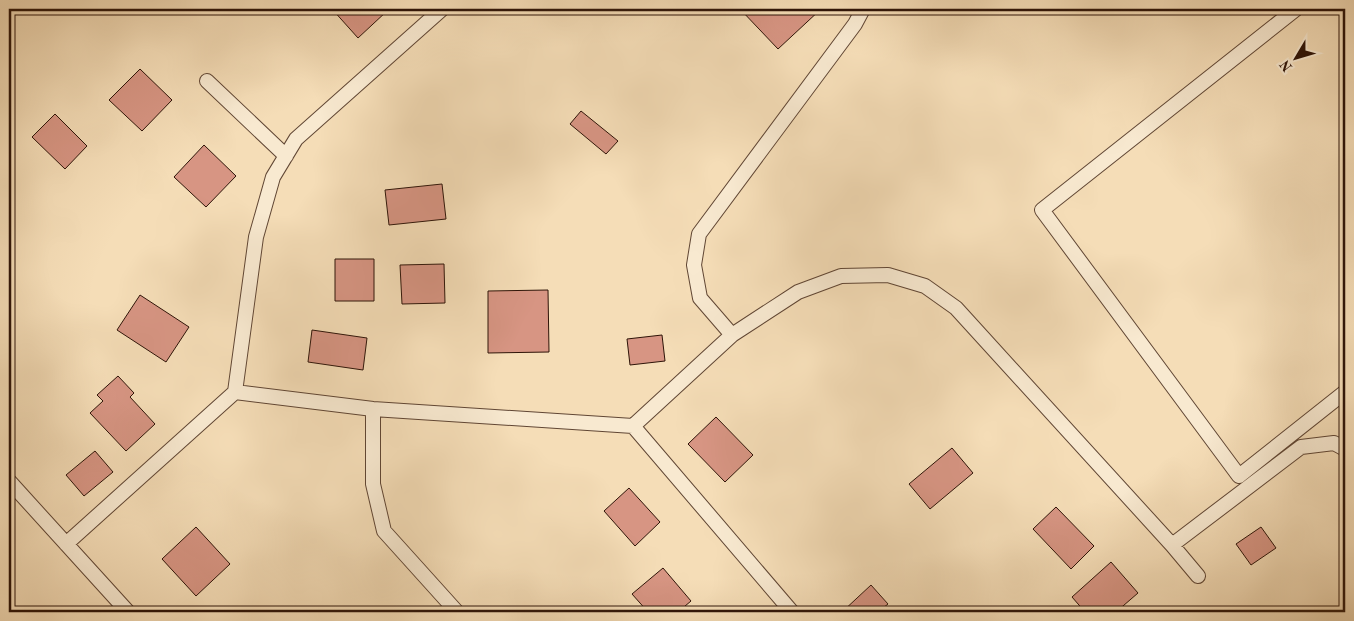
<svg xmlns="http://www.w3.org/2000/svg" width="1354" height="621" viewBox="0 0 1354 621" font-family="'Old Standard TT',serif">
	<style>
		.building { fill: #d79583; stroke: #2e1408 }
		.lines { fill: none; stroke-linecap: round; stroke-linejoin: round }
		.service-casing { stroke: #604634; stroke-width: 16 }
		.service { stroke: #f8e9d0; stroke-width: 14 }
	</style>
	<rect width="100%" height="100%" fill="#f5ddb7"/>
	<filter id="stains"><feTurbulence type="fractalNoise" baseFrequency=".004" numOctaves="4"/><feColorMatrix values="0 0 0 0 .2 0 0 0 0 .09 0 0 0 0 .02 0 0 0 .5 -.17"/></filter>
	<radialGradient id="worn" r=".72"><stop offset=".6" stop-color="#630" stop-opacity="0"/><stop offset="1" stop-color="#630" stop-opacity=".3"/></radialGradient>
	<path class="building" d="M332 9H384L387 11 358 38Z
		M740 9H821L778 49Z
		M140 69 172 100 142 131 109 100Z
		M581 111 618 141 606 154 570 124Z
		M55 114 87 146 65 169 32 137Z
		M204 145 236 176 206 207 174 177Z
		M442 184 446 219 389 225 385 190Z
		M335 259H374V301H335Z
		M444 264 445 303 402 304 400 265Z
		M548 290 549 352 488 353V291Z
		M140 295 189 327 166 362 117 330Z
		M312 330 367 338 363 370 308 362Z
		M662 335 665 361 630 365 627 339Z
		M118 376 134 393 130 397 155 424 126 451 90 413 103 401 97 395Z
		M716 417 753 455 725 482 688 444Z
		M952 448 973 473 930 509 909 484Z
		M95 451 113 472 84 496 66 475Z
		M629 488 660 522 635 546 604 511Z
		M1056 507 1094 546 1071 569 1033 529Z
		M196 527 230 564 196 596 162 559Z
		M1261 527 1276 548 1251 565 1236 544Z
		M1111 562 1138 593 1116 612H1085L1072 597Z
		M663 568 691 601 678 612H648L632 594Z
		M871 585 888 604 878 612H842Z"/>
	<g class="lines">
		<g class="service-casing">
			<path id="service" d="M1296 9 1042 210 1239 476 1345 392
				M207 81 286 156
				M732 335 700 298 694 265 699 234 855 24 863 9
				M235 392 373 409 633 426 732 335 798 292 841 276 888 275 925 286 956 308 1172 545 1198 576
				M373 409V484L384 531 457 612
				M633 426 792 612
				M9 481 128 612
				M66 544 235 392 256 237 273 177 296 139 442 9
				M1172 545 1301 447 1334 443 1345 449"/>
		</g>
		<use href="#service" class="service"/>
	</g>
	<rect width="1354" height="621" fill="none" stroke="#f5ddb7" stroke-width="30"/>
	<rect x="10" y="10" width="1334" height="601" fill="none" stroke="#2e1408" stroke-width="2.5"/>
	<rect x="15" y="15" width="1324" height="591" fill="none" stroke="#2e1408"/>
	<g transform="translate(1296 58) rotate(232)" stroke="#f8e9d0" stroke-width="4" paint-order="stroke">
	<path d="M0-4L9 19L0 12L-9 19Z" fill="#2e1408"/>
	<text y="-8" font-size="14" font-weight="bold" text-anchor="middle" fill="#2e1408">N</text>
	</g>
	<rect width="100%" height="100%" filter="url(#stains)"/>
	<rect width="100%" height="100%" fill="url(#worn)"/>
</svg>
